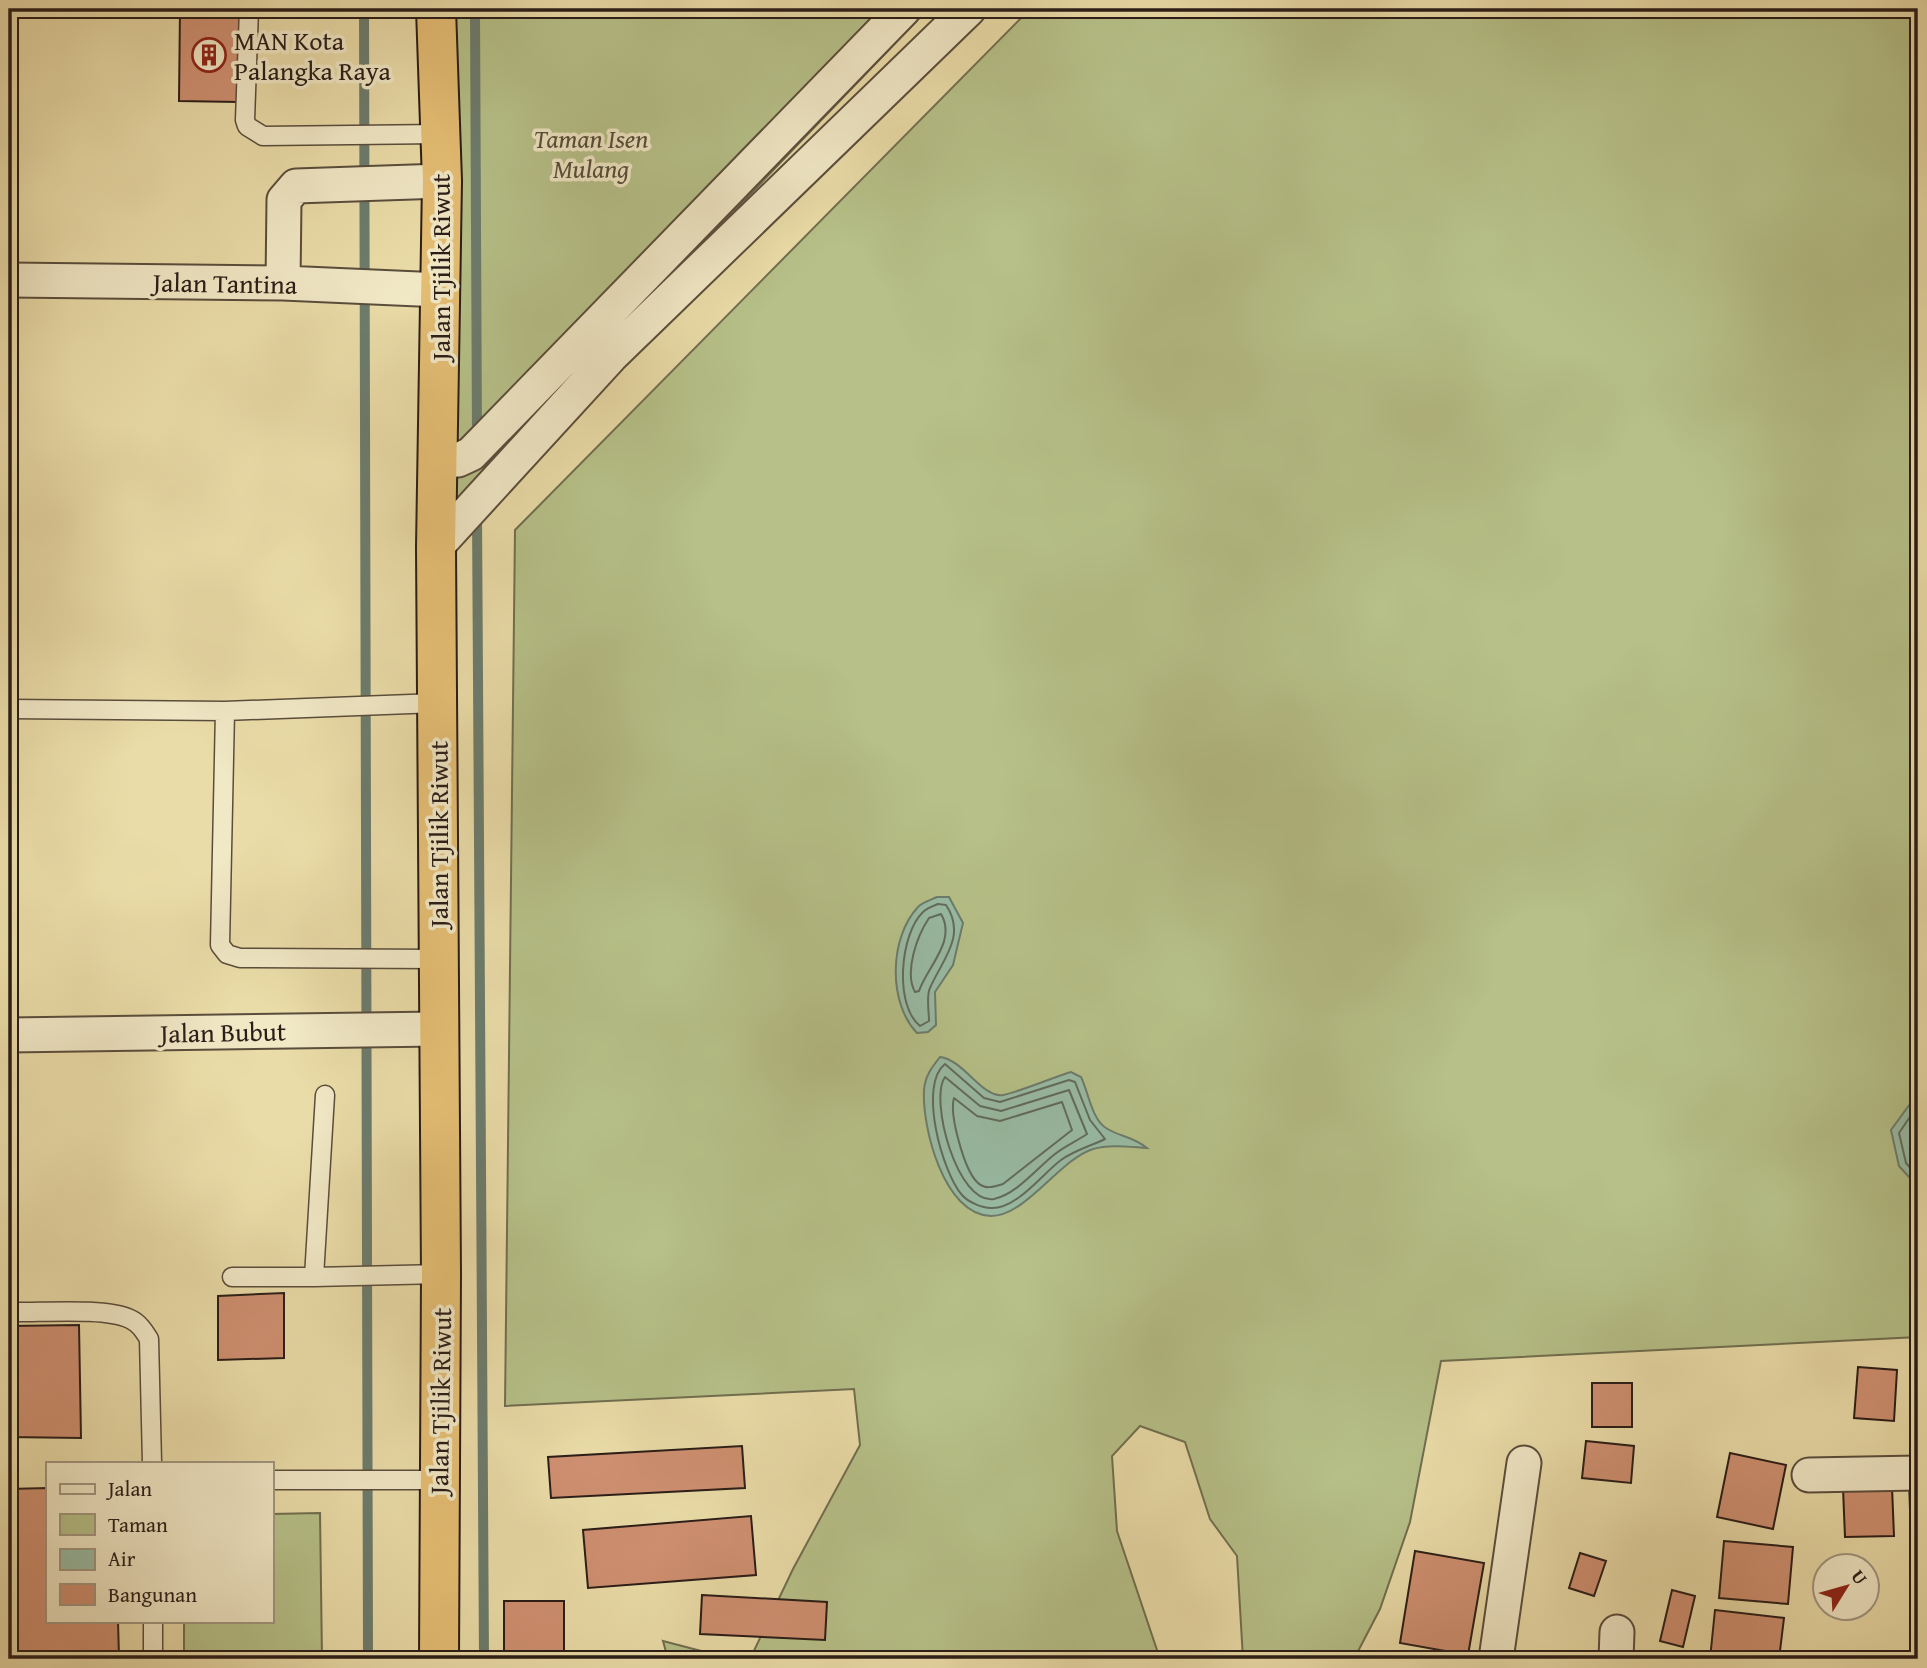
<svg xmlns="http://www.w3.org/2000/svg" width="1927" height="1668" viewBox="0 0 1927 1668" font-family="'Gentium Book Plus',serif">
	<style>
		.green { fill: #b6c088; stroke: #706e50; stroke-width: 2 }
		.water { fill: #98bca5; stroke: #6c7c6d; stroke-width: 2 }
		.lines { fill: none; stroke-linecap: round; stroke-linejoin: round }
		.shore { stroke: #616c5e; stroke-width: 2 }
		.stream { stroke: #6c7c6d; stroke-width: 10 }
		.building { fill: #cf9071; stroke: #2a1d18; stroke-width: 2 }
		.lane-casing { stroke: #5a4d3c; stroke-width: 21 }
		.street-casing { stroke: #5a4d3c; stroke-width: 37 }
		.highway-casing { stroke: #2a1d18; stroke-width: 42 }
		.lane { stroke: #f1e8c6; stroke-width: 18 }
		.street { stroke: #f1e8c6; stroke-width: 33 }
		.highway { stroke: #e5be74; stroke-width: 38 }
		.labels { text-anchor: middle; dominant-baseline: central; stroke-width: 7; stroke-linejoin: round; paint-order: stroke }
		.poi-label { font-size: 26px; fill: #2a1d18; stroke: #f1e8c6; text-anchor: start }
		.park-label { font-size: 26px; font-style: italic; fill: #544e3a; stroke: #f1e8c6 }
		.street-label { font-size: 26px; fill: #2a1d18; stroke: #f1e8c6 }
	</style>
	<rect width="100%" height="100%" fill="#eadca8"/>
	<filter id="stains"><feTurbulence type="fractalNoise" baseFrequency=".00286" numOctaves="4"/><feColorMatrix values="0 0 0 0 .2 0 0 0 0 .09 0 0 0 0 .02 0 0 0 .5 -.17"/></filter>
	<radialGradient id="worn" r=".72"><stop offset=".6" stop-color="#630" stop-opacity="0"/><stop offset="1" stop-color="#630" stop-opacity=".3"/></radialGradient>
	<path class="green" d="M447 9H928L447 510Z
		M1030 9H1918V1337L1441 1361 1410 1522 1380 1609 1354 1659H1243L1237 1556 1210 1519 1185 1442 1140 1426 1112 1456 1117 1531 1160 1659H750L793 1569 860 1445 854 1389 505 1406 515 530Z
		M320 1513 322 1659H184V1621H271V1514Z
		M663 1641 732 1659H668Z"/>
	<path class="water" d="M937 897H949L963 923 953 965 935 992 936 1025 928 1032 917 1033C888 1003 889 938 918 907 922 902 931 900 937 897Z
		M940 1057C964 1060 982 1098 1003 1095 1022 1091 1051 1078 1071 1072L1081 1077C1088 1091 1092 1120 1106 1128 1120 1137 1132 1136 1147 1148 1130 1147 1110 1144 1093 1149 1059 1160 1026 1216 991 1216 944 1215 922 1128 924 1090 925 1076 932 1067 940 1057Z
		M1918 1093V1187L1899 1166 1891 1130Z"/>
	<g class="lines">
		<path class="shore" d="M938 904 946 905C967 936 942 960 930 988 926 996 929 1011 929 1021L920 1026C894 1005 900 934 923 912 927 908 933 906 938 904Z
			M941 914C957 941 927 967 919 991L915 992C904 972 917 936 929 918Z
			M945 1064 984 1098 1000 1102 1069 1080 1075 1082 1090 1120 1105 1139C1091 1146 1075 1150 1061 1160 1042 1174 1017 1209 991 1208 982 1208 968 1202 962 1195 942 1172 918 1085 945 1064Z
			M945 1077 980 1106 1001 1111 1069 1090 1087 1134C1077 1141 1065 1146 1055 1154 1037 1168 1017 1194 994 1199 957 1205 929 1099 945 1077Z
			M954 1098 977 1116 1000 1121 1062 1102 1072 1130 1003 1184C994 1187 984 1190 977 1182 964 1169 949 1114 954 1098Z
			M1918 1105 1899 1133 1906 1163 1918 1177"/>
		<path class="stream" d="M364 9 368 1659
			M475 9 477 438
			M477 514 484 1659"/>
	</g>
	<path class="building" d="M180 9H240L238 102 179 101Z
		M284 1293V1358L218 1360V1296Z
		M79 1325 81 1438 9 1437V1326Z
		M1858 1367 1897 1370 1894 1421 1854 1418Z
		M1914 1374H1918V1427H1916Z
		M1592 1383H1632V1427H1592Z
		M1586 1441 1634 1446 1631 1483 1582 1478Z
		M742 1446 745 1488 551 1498 548 1457Z
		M1730 1453 1786 1465 1773 1529 1717 1517Z
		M1909 1480H1918V1538H1911Z
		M1892 1487 1894 1536 1845 1537 1843 1488Z
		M47 1488V1621H118L119 1657 10 1659 9 1489Z
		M751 1516 756 1575 588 1588 583 1530Z
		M1724 1541 1793 1547 1788 1604 1719 1598Z
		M1415 1551 1484 1563 1468 1655 1400 1643Z
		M1580 1553 1606 1561 1594 1596 1569 1588Z
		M1672 1590 1695 1596 1683 1647 1660 1641Z
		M702 1595 827 1602 825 1640 700 1634Z
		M504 1601H564V1653H504Z
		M1715 1610 1784 1618 1779 1659H1710Z"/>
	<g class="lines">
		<g class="lane-casing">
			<path id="lane" d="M249 9 245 120 247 126 263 136 440 134
				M437 703 225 711 220 945 227 954 240 958 438 959
				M9 709 225 711
				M325 1095 314 1277 441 1274
				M232 1277H314
				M9 1312C39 1313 104 1307 130 1319 139 1323 144 1331 149 1339L152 1463
				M271 1480H438
				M153 1621V1659"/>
		</g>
		<g class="street-casing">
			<path id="street" d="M9 280 283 283 441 290
				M283 283 284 200 296 186 442 181
				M437 461 458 460 471 454 904 9
				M436 547 611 356 969 9
				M9 1035 438 1029
				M1809 1475 1918 1473
				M1496 1659 1524 1463
				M1616 1659 1617 1632"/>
		</g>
		<g class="highway-casing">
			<path id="highway" d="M436 9 442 181 436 547 441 1274 439 1659"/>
		</g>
		<use href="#lane" class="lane"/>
		<use href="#street" class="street"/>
		<use href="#highway" class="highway"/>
	</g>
	<defs>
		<g id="building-ring" transform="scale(1.75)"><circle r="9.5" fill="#f1e8c6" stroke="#8f2418" stroke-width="1.5"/><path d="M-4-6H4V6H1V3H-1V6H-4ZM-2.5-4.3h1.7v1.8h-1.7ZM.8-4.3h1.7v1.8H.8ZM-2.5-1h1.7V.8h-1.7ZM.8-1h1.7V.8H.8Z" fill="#8f2418"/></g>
	</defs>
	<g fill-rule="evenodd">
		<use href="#building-ring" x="209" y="55"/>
	</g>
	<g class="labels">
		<g class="poi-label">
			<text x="234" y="40">MAN Kota<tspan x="234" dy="30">Palangka Raya</tspan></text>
		</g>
		<g class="park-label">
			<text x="591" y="138">Taman Isen<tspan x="591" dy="30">Mulang</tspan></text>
		</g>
		<g class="street-label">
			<text transform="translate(440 267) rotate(-90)">Jalan Tjilik Riwut</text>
			<text transform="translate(225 283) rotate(1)">Jalan Tantina</text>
			<text transform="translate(438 834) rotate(-90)">Jalan Tjilik Riwut</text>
			<text transform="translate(223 1032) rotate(-1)">Jalan Bubut</text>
			<text transform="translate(440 1401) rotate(-89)">Jalan Tjilik Riwut</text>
		</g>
	</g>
	<rect width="1927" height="1668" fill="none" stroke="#eadca8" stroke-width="35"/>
	<rect x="10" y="10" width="1906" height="1647" fill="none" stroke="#2a1d18" stroke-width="3.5"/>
	<rect x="18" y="18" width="1892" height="1633" fill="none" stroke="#2a1d18" stroke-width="2"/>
	<rect x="46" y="1462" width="228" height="161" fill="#f1e8c6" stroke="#a19780" stroke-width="2"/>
	<rect x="60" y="1484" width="35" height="10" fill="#f1e8c6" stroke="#a19780" stroke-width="2"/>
	<text x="108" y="1496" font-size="21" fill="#2a1d18">Jalan</text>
	<rect x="60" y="1514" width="35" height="21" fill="#b6c088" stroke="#a19780" stroke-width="2"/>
	<text x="108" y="1532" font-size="21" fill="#2a1d18">Taman</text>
	<rect x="60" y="1549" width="35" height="21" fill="#98bca5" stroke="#a19780" stroke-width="2"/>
	<text x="108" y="1566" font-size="21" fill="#2a1d18">Air</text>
	<rect x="60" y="1584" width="35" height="21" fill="#cf9071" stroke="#a19780" stroke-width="2"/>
	<text x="108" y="1602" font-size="21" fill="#2a1d18">Bangunan</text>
	<g transform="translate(1846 1587) rotate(53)"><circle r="33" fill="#f1e8c6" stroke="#a19780" stroke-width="2"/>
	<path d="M0-5L12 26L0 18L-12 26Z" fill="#8f2418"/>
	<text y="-10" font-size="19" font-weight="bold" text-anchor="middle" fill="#2a1d18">U</text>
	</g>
	<rect width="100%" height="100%" filter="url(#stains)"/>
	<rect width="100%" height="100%" fill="url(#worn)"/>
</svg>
